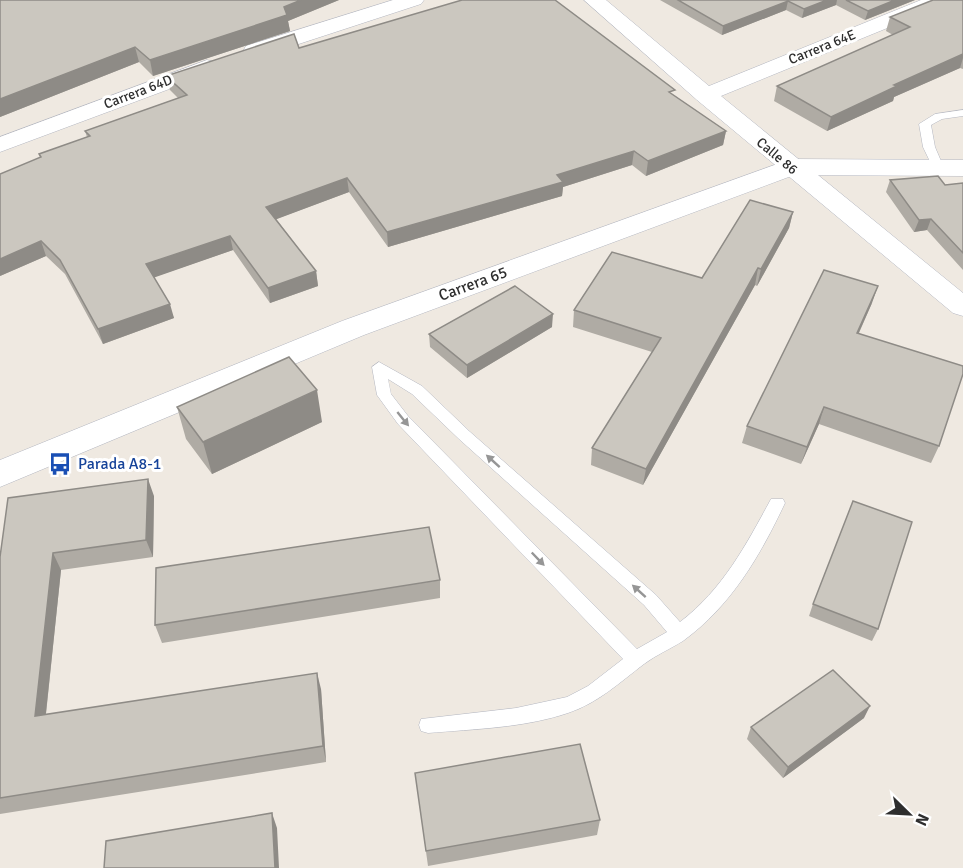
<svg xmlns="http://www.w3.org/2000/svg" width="963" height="868" viewBox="0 0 963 868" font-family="Signika,sans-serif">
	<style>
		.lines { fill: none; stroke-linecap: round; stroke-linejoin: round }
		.service-casing { stroke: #b4b7c1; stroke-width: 1 }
		.minor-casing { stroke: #b4b7c1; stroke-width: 1 }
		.tertiary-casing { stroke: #b4b7c1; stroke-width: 1 }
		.service { fill: #fff; fill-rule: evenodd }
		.minor { fill: #fff; fill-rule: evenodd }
		.tertiary { fill: #fff; fill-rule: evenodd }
		.wall { fill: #afaba4 }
		.shaded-wall { fill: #8e8b86 }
		.building { fill: #cbc7bf; stroke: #8e8b86; stroke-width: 1.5 }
		.oneway { fill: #969696 }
		.labels { text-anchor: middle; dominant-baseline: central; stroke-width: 6; stroke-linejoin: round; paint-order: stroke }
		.far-street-label { font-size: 14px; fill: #2e2e2e; stroke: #fff }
		.street-label { font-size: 16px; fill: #2e2e2e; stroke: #fff }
		.transit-label { font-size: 16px; fill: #164399; stroke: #fff; text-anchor: start }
	</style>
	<rect width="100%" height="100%" fill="#efe9e1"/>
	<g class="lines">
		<g class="service-casing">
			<path id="service" d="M963 110V116L942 119 931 125 935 147 944 168 938 171 934 170 923 147 919 124 935 114Z
				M379 362 422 386 469 431 656 595 680 622C723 589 746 545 771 499H783L785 503C760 556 731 606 683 641 670 649 656 655 644 664 619 683 598 703 568 713 523 728 475 729 428 733L421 731 419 725 421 719 516 708 567 697 588 686 623 659 398 424 377 395 372 367ZM388 379 412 394 459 439 644 605 667 632 637 649 408 416 391 394Z"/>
		</g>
		<g class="minor-casing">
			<path id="minor" d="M393 0H424L421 4 262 56H246L243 51 246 46Z
				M584 0H606L709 86 921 0H949L946 4 721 96 963 293V316L953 313 697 100Z
				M207 60 215 62 218 67 215 72 0 152V137Z"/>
		</g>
		<g class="tertiary-casing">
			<path id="tertiary" d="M791 159 963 160V176L794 175 364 335 0 487V460L342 321Z"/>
		</g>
		<use href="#service" class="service"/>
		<use href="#minor" class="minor"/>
		<use href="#tertiary" class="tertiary"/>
	</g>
	<path class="wall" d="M0 0H339L288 21 290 31 153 76 139 62 0 117Z
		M660 0H915L865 20 836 5 802 18 786 10 722 35Z
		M963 0V69L960 68 894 97 893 101 827 131 774 101 777 86 893 35 886 31 890 17Z
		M299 48 674 96 726 131 723 145 646 176 632 165 563 187 562 196 388 247 349 192 276 219 316 271 318 286 270 303 233 250 154 277 174 318 103 344 65 274 46 256 0 276 40 157 39 154 87 137 85 131 178 98 170 90 166 76Z
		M890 180 945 185 963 183V270L927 230 914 232 886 192Z
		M793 212 789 228 757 286 755 285 643 485 591 465 592 448 652 352 573 327 574 310 702 278Z
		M872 303 859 333 939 446 931 463 819 424 801 464 742 443 747 426Z
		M552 327 467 378 430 347 429 334Z
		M177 407 322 422 212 474 186 439Z
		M154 496 153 557 61 570 46 714 321 689 326 762 0 814V557Z
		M440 580V598L162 643 155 625Z
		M813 604 878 629 872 641 809 616Z
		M864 718 783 778 747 739 751 727Z
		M415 773 600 820 597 835 428 866Z"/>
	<path class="shaded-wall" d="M301 0H339L288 21 290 31 153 76 150 60Z
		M827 0H837L836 5 802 18 804 9Z
		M895 0H915L865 20 868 11Z
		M788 1 786 10 722 35 723 26Z
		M135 47 139 62 0 117V99Z
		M963 54V58L960 68 894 97 893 101 827 131 831 117 894 85Z
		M726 131 723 145 646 176 648 161Z
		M634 151 632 165 563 187 562 196 388 247 387 232 557 175Z
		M347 178 349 192 269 222 266 207Z
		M793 212 789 228 757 286 761 269Z
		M931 219 927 230 914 232 919 220Z
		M230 236 233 250 150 279 146 264Z
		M41 241 46 256 0 276V259Z
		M758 268 755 285 643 485 646 469Z
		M316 271 318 286 270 303 268 288Z
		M878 286 872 303 851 350 857 333Z
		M170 304 174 318 103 344 98 329Z
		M553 314 552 327 467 378V365Z
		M317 390 322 422 212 474 203 442Z
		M824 407 819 424 801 464 807 447Z
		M148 479 154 496 153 557 146 540Z
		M53 553 61 570 44 731 35 716Z
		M317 673 321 689 326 762 323 746Z
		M870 706 864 718 783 778 788 767Z
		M272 813 277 828 279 868H275Z"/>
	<path class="building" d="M0 0H301L284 7 287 15 150 60 135 47 0 99Z
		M462 0H555L675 90 669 92 726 131 648 161 634 151 557 175 563 182 387 232 347 178 266 207 316 271 268 288 230 236 146 264 170 304 98 329 60 260 41 241 0 259V174L41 157 39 154 90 136 85 131 187 95 166 76 294 34 299 48Z
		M678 0H827L804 9 788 1 723 26Z
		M846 0H895L868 11Z
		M933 0H963V54L894 85 897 86 831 117 777 86 910 27 890 17Z
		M938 176 945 185 963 183V253L931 219 919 220 890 180Z
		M750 200 793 212 761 269 758 268 646 469 592 448 661 338 574 310 612 252 702 278Z
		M824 270 878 286 857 333 963 366V374L939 446 824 407 807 447 747 426Z
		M515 286 553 314 467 365 429 334Z
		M289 357 317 390 203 442 177 407Z
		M148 479 146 540 53 553 35 716 317 673 323 746 0 798V557L8 498Z
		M853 501 912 522 878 629 813 604Z
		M429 527 440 580 155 625 156 568Z
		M833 670 870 706 788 767 751 727Z
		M580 744 600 820 426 851 415 773Z
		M272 813 275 868H104L106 841Z"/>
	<defs><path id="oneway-solid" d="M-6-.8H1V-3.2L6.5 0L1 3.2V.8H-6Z" transform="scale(1.5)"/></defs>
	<g class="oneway">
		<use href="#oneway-solid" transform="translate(403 419) rotate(51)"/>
		<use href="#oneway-solid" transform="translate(493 461) rotate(-138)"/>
		<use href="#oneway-solid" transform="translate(538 559) rotate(46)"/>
		<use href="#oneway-solid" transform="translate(639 591) rotate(-138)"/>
	</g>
	<defs>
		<g id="bus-bare" transform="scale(1.8)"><path d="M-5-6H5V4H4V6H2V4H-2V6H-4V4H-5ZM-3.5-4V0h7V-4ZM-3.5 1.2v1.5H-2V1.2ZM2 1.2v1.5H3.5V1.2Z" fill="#1a4fb4" stroke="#fff" stroke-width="2.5" paint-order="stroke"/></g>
	</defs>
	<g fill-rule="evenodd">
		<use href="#bus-bare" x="60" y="464"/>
	</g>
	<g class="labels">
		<g class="far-street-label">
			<text transform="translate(822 47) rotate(-22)">Carrera 64E</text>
			<text transform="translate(138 92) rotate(-21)">Carrera 64D</text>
			<text transform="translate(777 156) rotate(40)">Calle 86</text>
		</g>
		<g class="street-label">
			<text transform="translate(473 284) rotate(-20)">Carrera 65</text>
		</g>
		<g class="transit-label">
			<text x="78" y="464">Parada A8-1</text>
		</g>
	</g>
	<g transform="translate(909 814) rotate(114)" stroke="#ffffff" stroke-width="4.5" paint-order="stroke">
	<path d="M0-4.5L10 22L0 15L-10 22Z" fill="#2e2e2e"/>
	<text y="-9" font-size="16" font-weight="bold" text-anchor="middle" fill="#2e2e2e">N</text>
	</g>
</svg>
